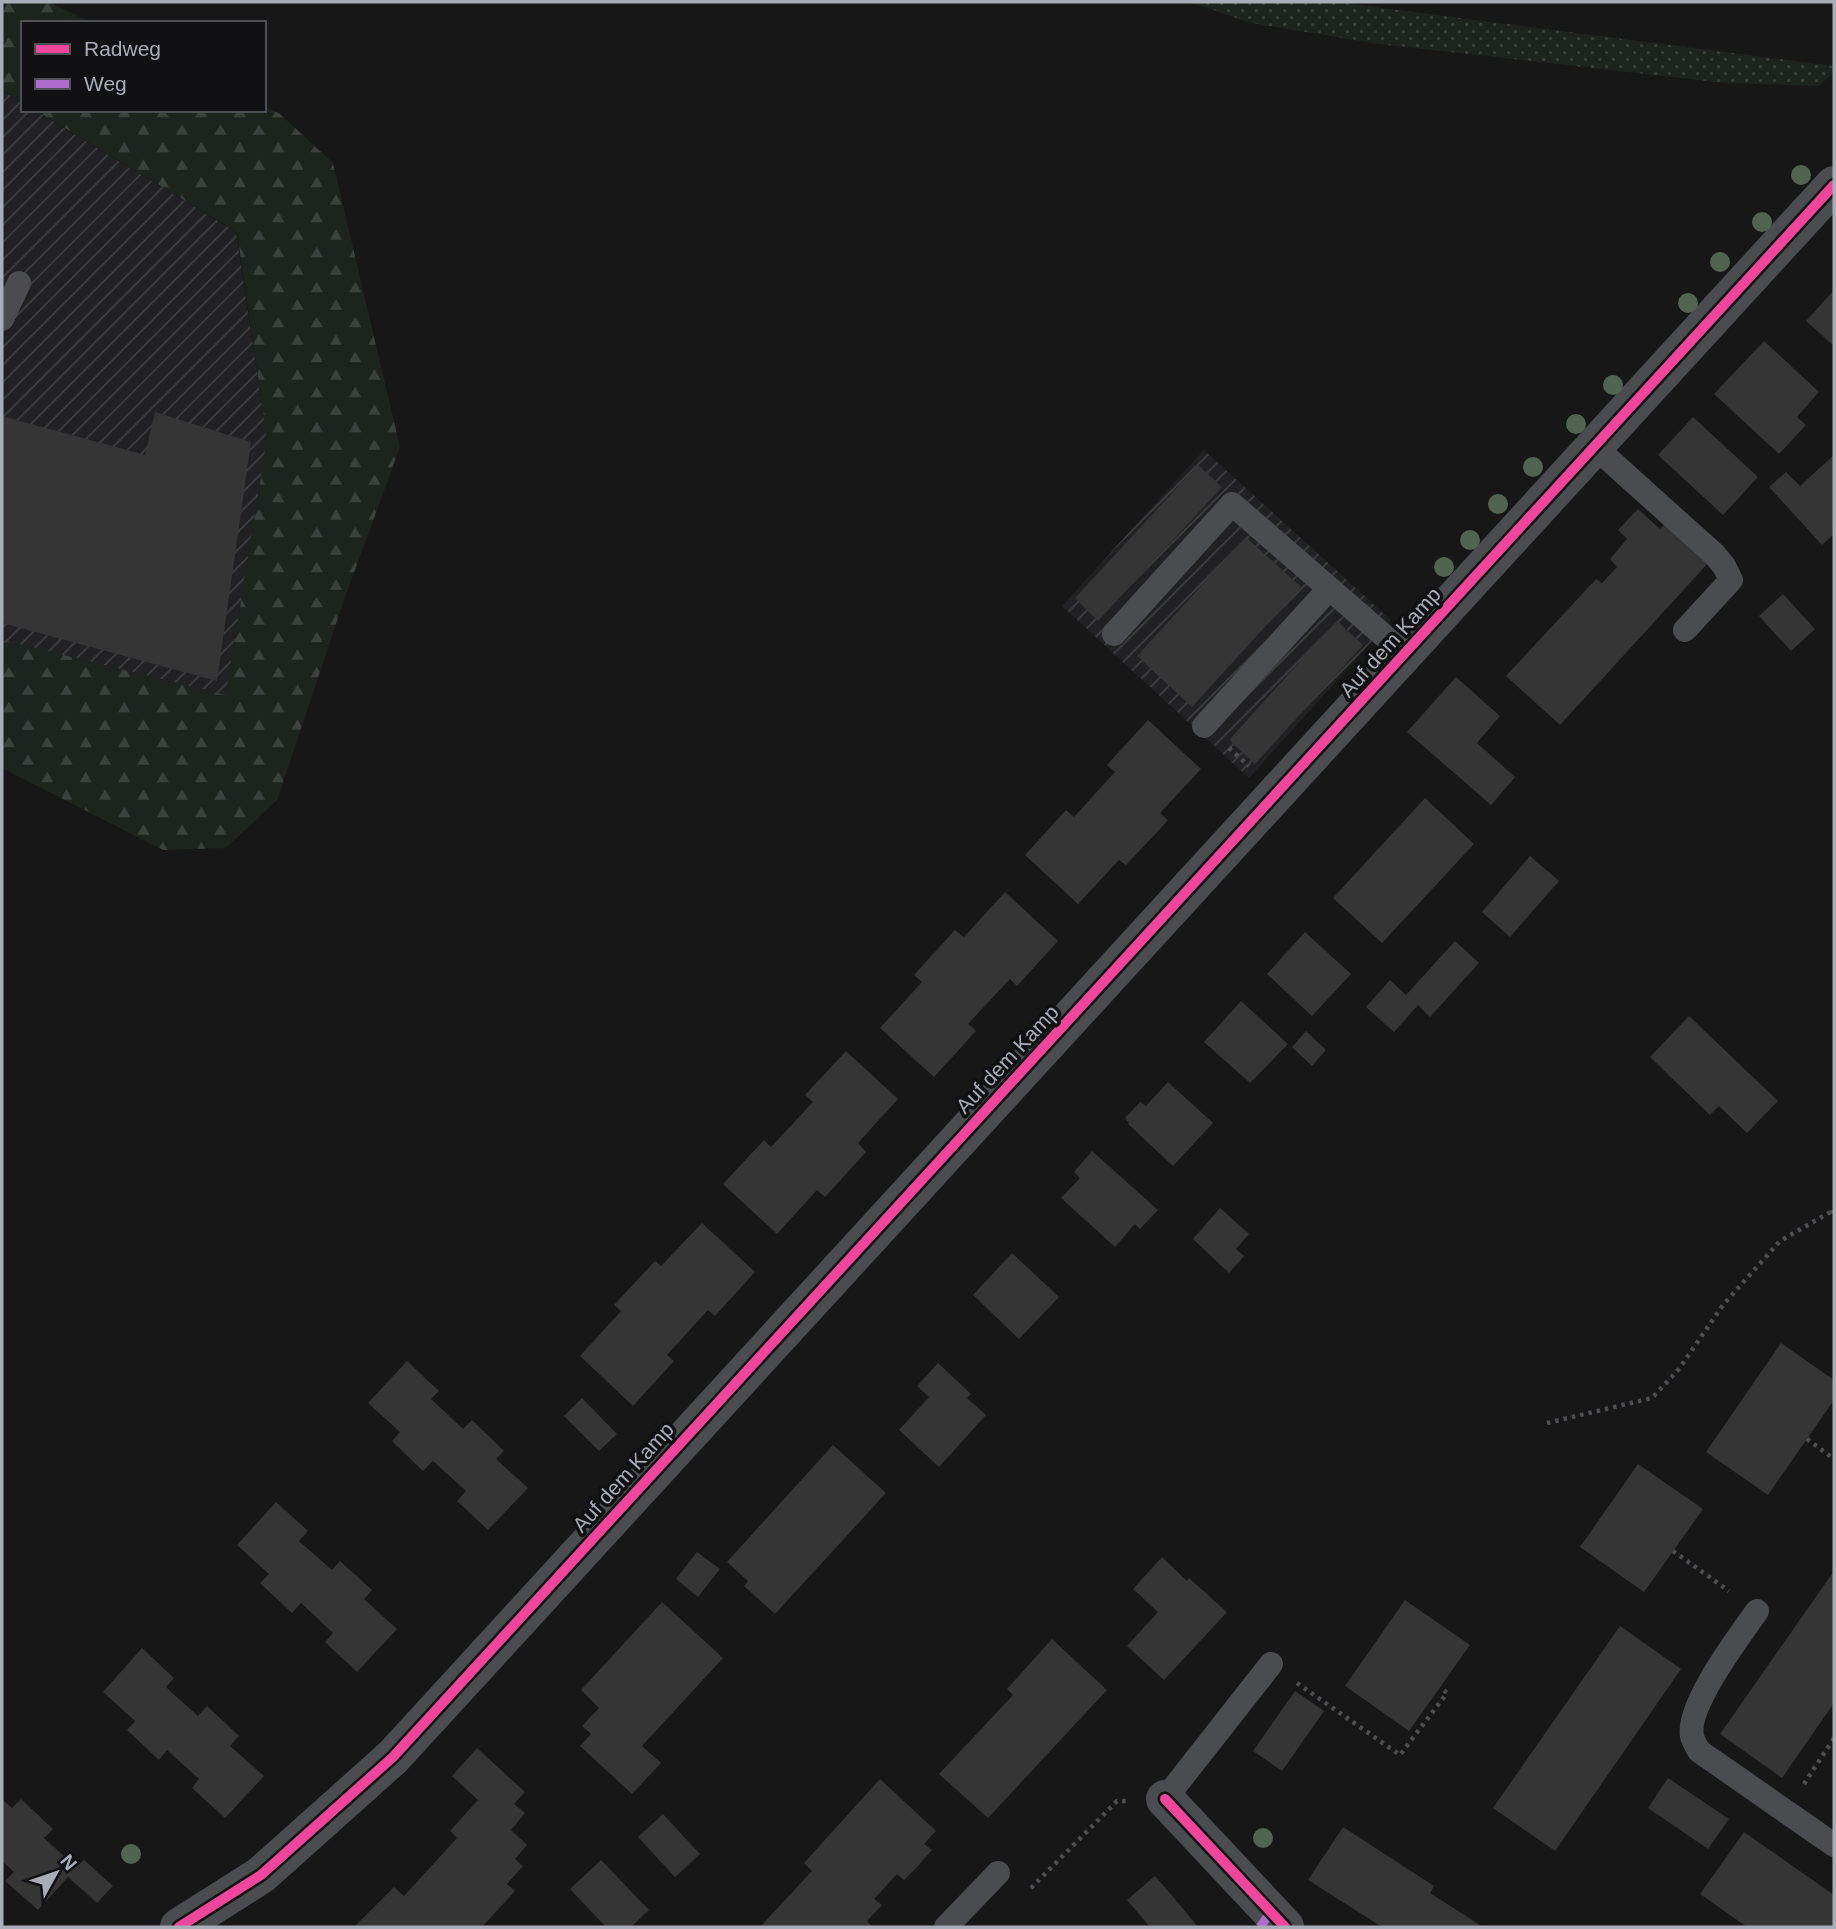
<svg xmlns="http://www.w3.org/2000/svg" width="1836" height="1929" viewBox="0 0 1836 1929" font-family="Arial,sans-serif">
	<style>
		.industrial { fill: url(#industrial-furrows) }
		.grass { fill: url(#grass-dots) }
		.forest { fill: url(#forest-firs) }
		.building { fill: #353536 }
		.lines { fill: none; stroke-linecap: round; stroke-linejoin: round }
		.path { stroke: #4d4e52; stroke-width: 4.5; stroke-dasharray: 3.5 5; stroke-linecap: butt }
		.lane { stroke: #4b4c50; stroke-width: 24 }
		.street { stroke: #4b4c50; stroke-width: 38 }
		.quiet { stroke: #b06ccc; stroke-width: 9; stroke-dasharray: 18 9; stroke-linecap: butt }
		.cycleway-casing { stroke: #111113; stroke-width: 15 }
		.cycleway { stroke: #ed469a; stroke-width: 10 }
		.tree { fill: #506451 }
		.labels { text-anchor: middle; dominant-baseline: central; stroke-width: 7; stroke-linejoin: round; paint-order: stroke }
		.street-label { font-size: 21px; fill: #a8adb8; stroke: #111113 }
	</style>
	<defs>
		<pattern id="industrial-furrows" width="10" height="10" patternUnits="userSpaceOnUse" patternTransform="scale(1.75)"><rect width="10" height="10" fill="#212123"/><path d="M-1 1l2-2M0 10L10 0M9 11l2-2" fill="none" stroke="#3e3f41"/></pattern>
		<pattern id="grass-dots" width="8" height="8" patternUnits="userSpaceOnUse" patternTransform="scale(1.75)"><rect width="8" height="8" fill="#1d241e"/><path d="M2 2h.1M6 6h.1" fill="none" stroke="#3b413d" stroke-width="1.8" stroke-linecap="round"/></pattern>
		<pattern id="forest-firs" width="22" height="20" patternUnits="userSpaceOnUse" patternTransform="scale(1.75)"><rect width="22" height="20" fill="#1d241e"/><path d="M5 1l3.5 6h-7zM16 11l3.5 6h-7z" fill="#3b413d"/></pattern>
	</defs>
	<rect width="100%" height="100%" fill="#171717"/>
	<path class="industrial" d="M2 91 23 103V110H34L236 232 267 439 226 695 2 640Z
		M1204 450 1391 620 1249 778 1062 606Z"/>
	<path class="grass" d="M1190 2H1336L1834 66 1832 74 1819 86 1725 83 1379 44 1251 23Z"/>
	<path class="forest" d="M2 2H49L92 23H23V103L2 90Z
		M264 106 280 114 333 163 400 447 344 600 277 800 226 848 163 850 2 768V640L226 695 267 439 237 232 35 110H264Z"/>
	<path class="building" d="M1834 290V346L1806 321Z
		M1764 341 1819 392 1797 417 1806 425 1779 454 1714 394Z
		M155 412 251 442 217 681 2 623V416L145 455Z
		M1693 417 1758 477 1723 515 1658 455Z
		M1834 455V534L1822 545 1769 487 1786 472 1800 486Z
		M1198 465 1222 487 1098 621 1075 598Z
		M1638 509 1660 529 1667 522 1710 561 1560 725 1506 676 1596 579 1602 583 1617 567 1610 559 1627 539 1618 530Z
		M1246 537 1301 587 1192 707 1137 656Z
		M1783 594 1815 629 1791 651 1759 616Z
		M1337 621 1363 645 1255 764 1229 740Z
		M1456 677 1500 716 1477 743 1515 777 1491 805 1407 732Z
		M1148 720 1201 769 1160 813 1168 820 1160 829 1126 865 1119 860 1078 904 1025 855 1066 810 1074 817 1115 772 1107 765Z
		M1425 798 1474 844 1382 943 1333 898Z
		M1530 856 1559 881 1510 937 1482 912Z
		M1005 892 1058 941 1017 986 1010 979 968 1024 976 1031 934 1077 880 1028 922 982 914 975 955 930 964 937Z
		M1305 932 1351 974 1312 1016 1267 974Z
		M1455 941 1479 963 1430 1017 1418 1005 1394 1032 1366 1007 1390 980 1406 995Z
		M1241 1001 1288 1044 1250 1083 1204 1042Z
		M1689 1016 1778 1101 1747 1133 1719 1106 1710 1115 1650 1057Z
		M1306 1031 1326 1050 1312 1066 1292 1047Z
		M846 1051 898 1099 858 1143 866 1152 825 1197 817 1190 777 1234 723 1184 764 1140 771 1147 813 1102 805 1095Z
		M1168 1082 1213 1123 1173 1166 1128 1124 1129 1123 1125 1118 1140 1102 1146 1106Z
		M1092 1151 1158 1210 1140 1229 1135 1224 1115 1247 1061 1198 1080 1178 1074 1172Z
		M1220 1208 1249 1234 1236 1249 1244 1256 1229 1273 1193 1239Z
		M702 1223 755 1272 715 1316 708 1310 667 1355 674 1361 633 1406 580 1356 621 1311 614 1305 655 1261 661 1266Z
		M1012 1253 1059 1297 1019 1339 973 1295Z
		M1781 1343 1834 1380V1400L1768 1495 1706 1452Z
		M407 1361 439 1391 431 1399 463 1429 472 1420 504 1451 496 1459 528 1488 488 1530 457 1501 466 1491 433 1461 423 1471 392 1441 400 1432 368 1403Z
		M938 1363 971 1394 967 1398 986 1415 939 1467 899 1430 929 1397 917 1386Z
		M582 1398 617 1434 599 1451 564 1416Z
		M833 1445 886 1493 775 1614 744 1586 748 1581 727 1562Z
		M1638 1464 1703 1509 1644 1592 1580 1547Z
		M276 1502 308 1531 299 1541 332 1570 340 1561 372 1590 364 1599 397 1629 357 1672 325 1642 333 1633 301 1603 292 1613 260 1583 269 1574 237 1545Z
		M697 1552 720 1569 698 1597 676 1579Z
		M1162 1557 1187 1581 1189 1578 1227 1612 1164 1680 1127 1646 1158 1612 1133 1589Z
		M1834 1571V1703L1782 1778 1720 1734Z
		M1405 1600 1470 1645 1409 1731 1345 1686Z
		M662 1602 723 1658 642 1746 661 1763 632 1794 580 1746 591 1734 582 1726 599 1708 581 1690Z
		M1620 1626 1681 1669 1555 1851 1493 1808Z
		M1052 1639 1107 1690 988 1818 939 1774 1013 1695 1007 1689Z
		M142 1648 174 1678 166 1687 180 1700 198 1716 207 1706 239 1736 230 1746 264 1776 225 1818 192 1788 199 1779 167 1750 159 1760 127 1730 135 1721 103 1692Z
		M1295 1691 1324 1711 1282 1771 1253 1751Z
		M477 1748 525 1792 514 1804 525 1813 511 1830 527 1845 515 1859 523 1866 507 1884 515 1891 482 1927H354L394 1887 404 1896 457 1838 450 1831 478 1800 452 1776Z
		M1668 1778 1729 1819 1708 1849 1648 1808Z
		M880 1779 936 1831 924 1844 932 1850 919 1865 904 1880 897 1874 874 1899 882 1905 867 1921 873 1927H760L812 1871 804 1863Z
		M2 1799 12 1808 21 1799 53 1829 44 1838 76 1867 84 1860 113 1886 97 1903 68 1877 38 1910 5 1881 14 1872 2 1861Z
		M663 1814 700 1854 675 1877 638 1837Z
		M1343 1827 1434 1886 1430 1893 1483 1927H1382L1308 1880Z
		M1744 1832 1834 1895V1927H1747L1700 1894Z
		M601 1860 649 1910 631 1927H606L570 1889Z
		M1155 1876 1180 1905 1198 1927H1150L1127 1900Z"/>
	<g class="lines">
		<path class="path" d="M1229 748 1249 766
			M1832 1210 1834 1218
			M1547 1423 1652 1398 1679 1369 1723 1305 1780 1241 1834 1210
			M1807 1439 1834 1459
			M1673 1551 1729 1591
			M1297 1683 1400 1755 1447 1693 1440 1687
			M1804 1784 1834 1738
			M1031 1888 1117 1801H1126"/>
		<path class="lane" d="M2 319 19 283
			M1595 447 1714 554 1724 566 1731 580 1685 630
			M1114 634 1232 504 1405 654
			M1204 726 1329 589
			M1757 1611C1739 1637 1686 1706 1692 1736 1693 1741 1697 1747 1699 1751L1834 1845
			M1165 1799 1271 1664
			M946 1927 998 1873"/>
		<path class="street" d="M1165 1799 1285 1927
			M179 1927 261 1875 393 1757 1834 185"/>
		<path class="quiet" d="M1260 1927 1270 1913"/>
		<g class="cycleway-casing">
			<path id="cycleway" d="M1165 1799 1285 1927
				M179 1927 261 1875 393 1757 1834 185"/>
		</g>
		<use href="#cycleway" class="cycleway"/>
	</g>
	<g class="tree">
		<circle cx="1801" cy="175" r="10"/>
		<circle cx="1762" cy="222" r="10"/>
		<circle cx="1720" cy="262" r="10"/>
		<circle cx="1688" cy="303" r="10"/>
		<circle cx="1613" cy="385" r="10"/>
		<circle cx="1576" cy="424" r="10"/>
		<circle cx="1533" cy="467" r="10"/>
		<circle cx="1498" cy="504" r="10"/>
		<circle cx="1470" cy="540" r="10"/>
		<circle cx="1444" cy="567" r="10"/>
		<circle cx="1263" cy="1838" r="10"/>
		<circle cx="131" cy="1854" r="10"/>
	</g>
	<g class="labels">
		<g class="street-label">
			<text transform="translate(1390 642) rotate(-48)">Auf dem Kamp</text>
			<text transform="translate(1007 1059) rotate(-47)">Auf dem Kamp</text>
			<text transform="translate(623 1477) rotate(-48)">Auf dem Kamp</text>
		</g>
	</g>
	<rect width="1836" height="1929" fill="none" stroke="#a8adb8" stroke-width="7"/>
	<rect x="21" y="21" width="245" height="91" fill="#111113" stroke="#4d4f55" stroke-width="2"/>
	<rect x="35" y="44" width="35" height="10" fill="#ed469a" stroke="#4d4f55" stroke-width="2"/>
	<text x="84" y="56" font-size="21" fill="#a8adb8">Radweg</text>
	<rect x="35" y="79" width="35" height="10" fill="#b06ccc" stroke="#4d4f55" stroke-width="2"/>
	<text x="84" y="91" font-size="21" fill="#a8adb8">Weg</text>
	<g transform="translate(56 1873) rotate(50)" stroke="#111113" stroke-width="5" paint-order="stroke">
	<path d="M0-5L12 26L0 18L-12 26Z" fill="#a8adb8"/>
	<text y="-10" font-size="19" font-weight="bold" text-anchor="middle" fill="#a8adb8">N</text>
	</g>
</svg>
